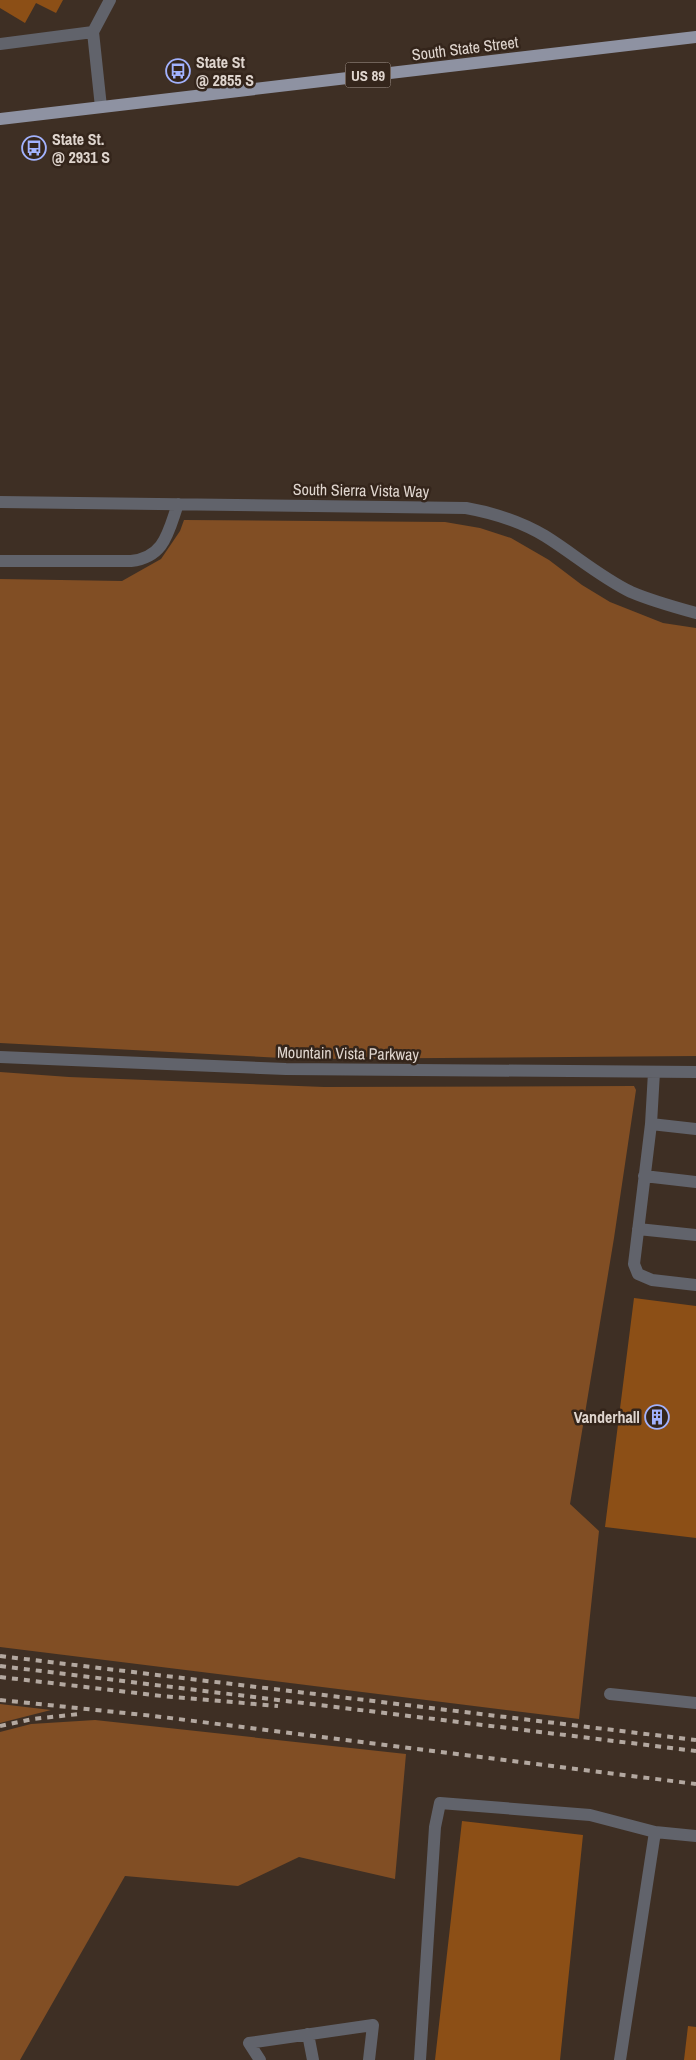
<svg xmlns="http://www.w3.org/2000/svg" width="696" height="2060" viewBox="0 0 696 2060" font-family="'Archivo Narrow',sans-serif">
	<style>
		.green { fill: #814e24 }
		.building { fill: #8c4f16 }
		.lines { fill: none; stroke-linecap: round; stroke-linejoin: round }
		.minor { stroke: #61636b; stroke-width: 12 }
		.major { stroke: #8e92a2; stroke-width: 12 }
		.rail { stroke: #b3a8a0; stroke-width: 4; stroke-dasharray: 6 6; stroke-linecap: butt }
		.labels { text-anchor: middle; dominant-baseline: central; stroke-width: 5; stroke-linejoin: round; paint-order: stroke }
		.shield { fill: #34251b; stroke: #aca098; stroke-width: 1 }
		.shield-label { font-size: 15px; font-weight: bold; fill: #dfd5ce }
		.street-label { font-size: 16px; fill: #dfd5ce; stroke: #34251b }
		.poi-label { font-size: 16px; font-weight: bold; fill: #dfd5ce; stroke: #34251b; text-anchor: start }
	</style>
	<rect width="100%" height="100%" fill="#3e2f24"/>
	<path class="green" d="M184 520 445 522 480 528 511 538 549 560 582 585 610 602 663 623 696 628V1056L301 1059 0 1043V579L122 581 161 559 180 531Z
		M0 1072 69 1077 324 1087 634 1086 636 1090 614 1238 570 1504 599 1531 579 1719 0 1647Z
		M0 1704 51 1710 0 1723Z
		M95 1720 406 1754 395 1879 299 1857 238 1886 125 1876 20 2060H0V1732L31 1724Z"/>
	<path class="building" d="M0 0H63L56 13 36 3 25 23 0 8Z
		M634 1298 696 1306V1538L605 1527Z
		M462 1821 583 1835 560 2060H435Z
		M688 2026 696 2027V2060H684Z"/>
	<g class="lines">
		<path class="minor" d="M0 44 93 32
			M101 107 93 32 110 0
			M0 502 466 508C494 513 520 521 545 536 574 554 600 577 631 592 652 601 674 607 696 613
			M0 561H131C165 557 168 532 178 504
			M0 1057 286 1069 696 1072
			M654 1072 651 1124 696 1129
			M651 1124 634 1264 638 1274 652 1280 696 1285
			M644 1176 696 1182
			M638 1229 696 1235
			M610 1694 696 1703
			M308 2034 313 2060
			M260 2060 249 2043 373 2025 369 2060
			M420 2060 435 1827 440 1803 590 1815 655 1832 696 1836
			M620 2060 655 1832"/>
		<path class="major" d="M0 119 696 37"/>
		<path class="rail" d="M0 1656 696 1740
			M0 1666 696 1751
			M0 1677 162 1696 278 1706
			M0 1700 154 1716 696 1784
			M0 1726 33 1719 79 1714"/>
	</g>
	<defs>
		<g id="bus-ring" transform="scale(1.25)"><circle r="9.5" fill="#34251b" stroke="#a2b2fd" stroke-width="1.5"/><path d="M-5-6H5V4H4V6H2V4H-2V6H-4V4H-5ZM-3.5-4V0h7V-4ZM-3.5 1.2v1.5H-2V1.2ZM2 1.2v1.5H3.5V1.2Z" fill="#a2b2fd"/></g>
		<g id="building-ring" transform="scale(1.25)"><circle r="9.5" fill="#34251b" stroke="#a2b2fd" stroke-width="1.5"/><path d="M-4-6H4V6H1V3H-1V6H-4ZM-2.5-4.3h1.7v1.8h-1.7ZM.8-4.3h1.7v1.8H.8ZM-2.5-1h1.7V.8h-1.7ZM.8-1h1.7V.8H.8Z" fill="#a2b2fd"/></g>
	</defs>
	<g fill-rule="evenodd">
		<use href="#bus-ring" x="178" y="71"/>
		<use href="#bus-ring" x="34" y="148"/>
		<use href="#building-ring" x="657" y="1417"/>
	</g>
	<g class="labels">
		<rect class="shield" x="345.5" y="62.5" width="45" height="25" rx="4"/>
		<g class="shield-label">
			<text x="368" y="75">US 89</text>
		</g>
		<g class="street-label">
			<text transform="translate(465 48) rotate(-7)">South State Street</text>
			<text transform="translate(361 490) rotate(1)">South Sierra Vista Way</text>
			<text transform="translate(348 1053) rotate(1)">Mountain Vista Parkway</text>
		</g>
		<g class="poi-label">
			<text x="196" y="62">State St<tspan x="196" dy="18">@ 2855 S</tspan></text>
			<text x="52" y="139">State St.<tspan x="52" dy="18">@ 2931 S</tspan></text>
			<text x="640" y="1417" text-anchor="end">Vanderhall</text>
		</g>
	</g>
</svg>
